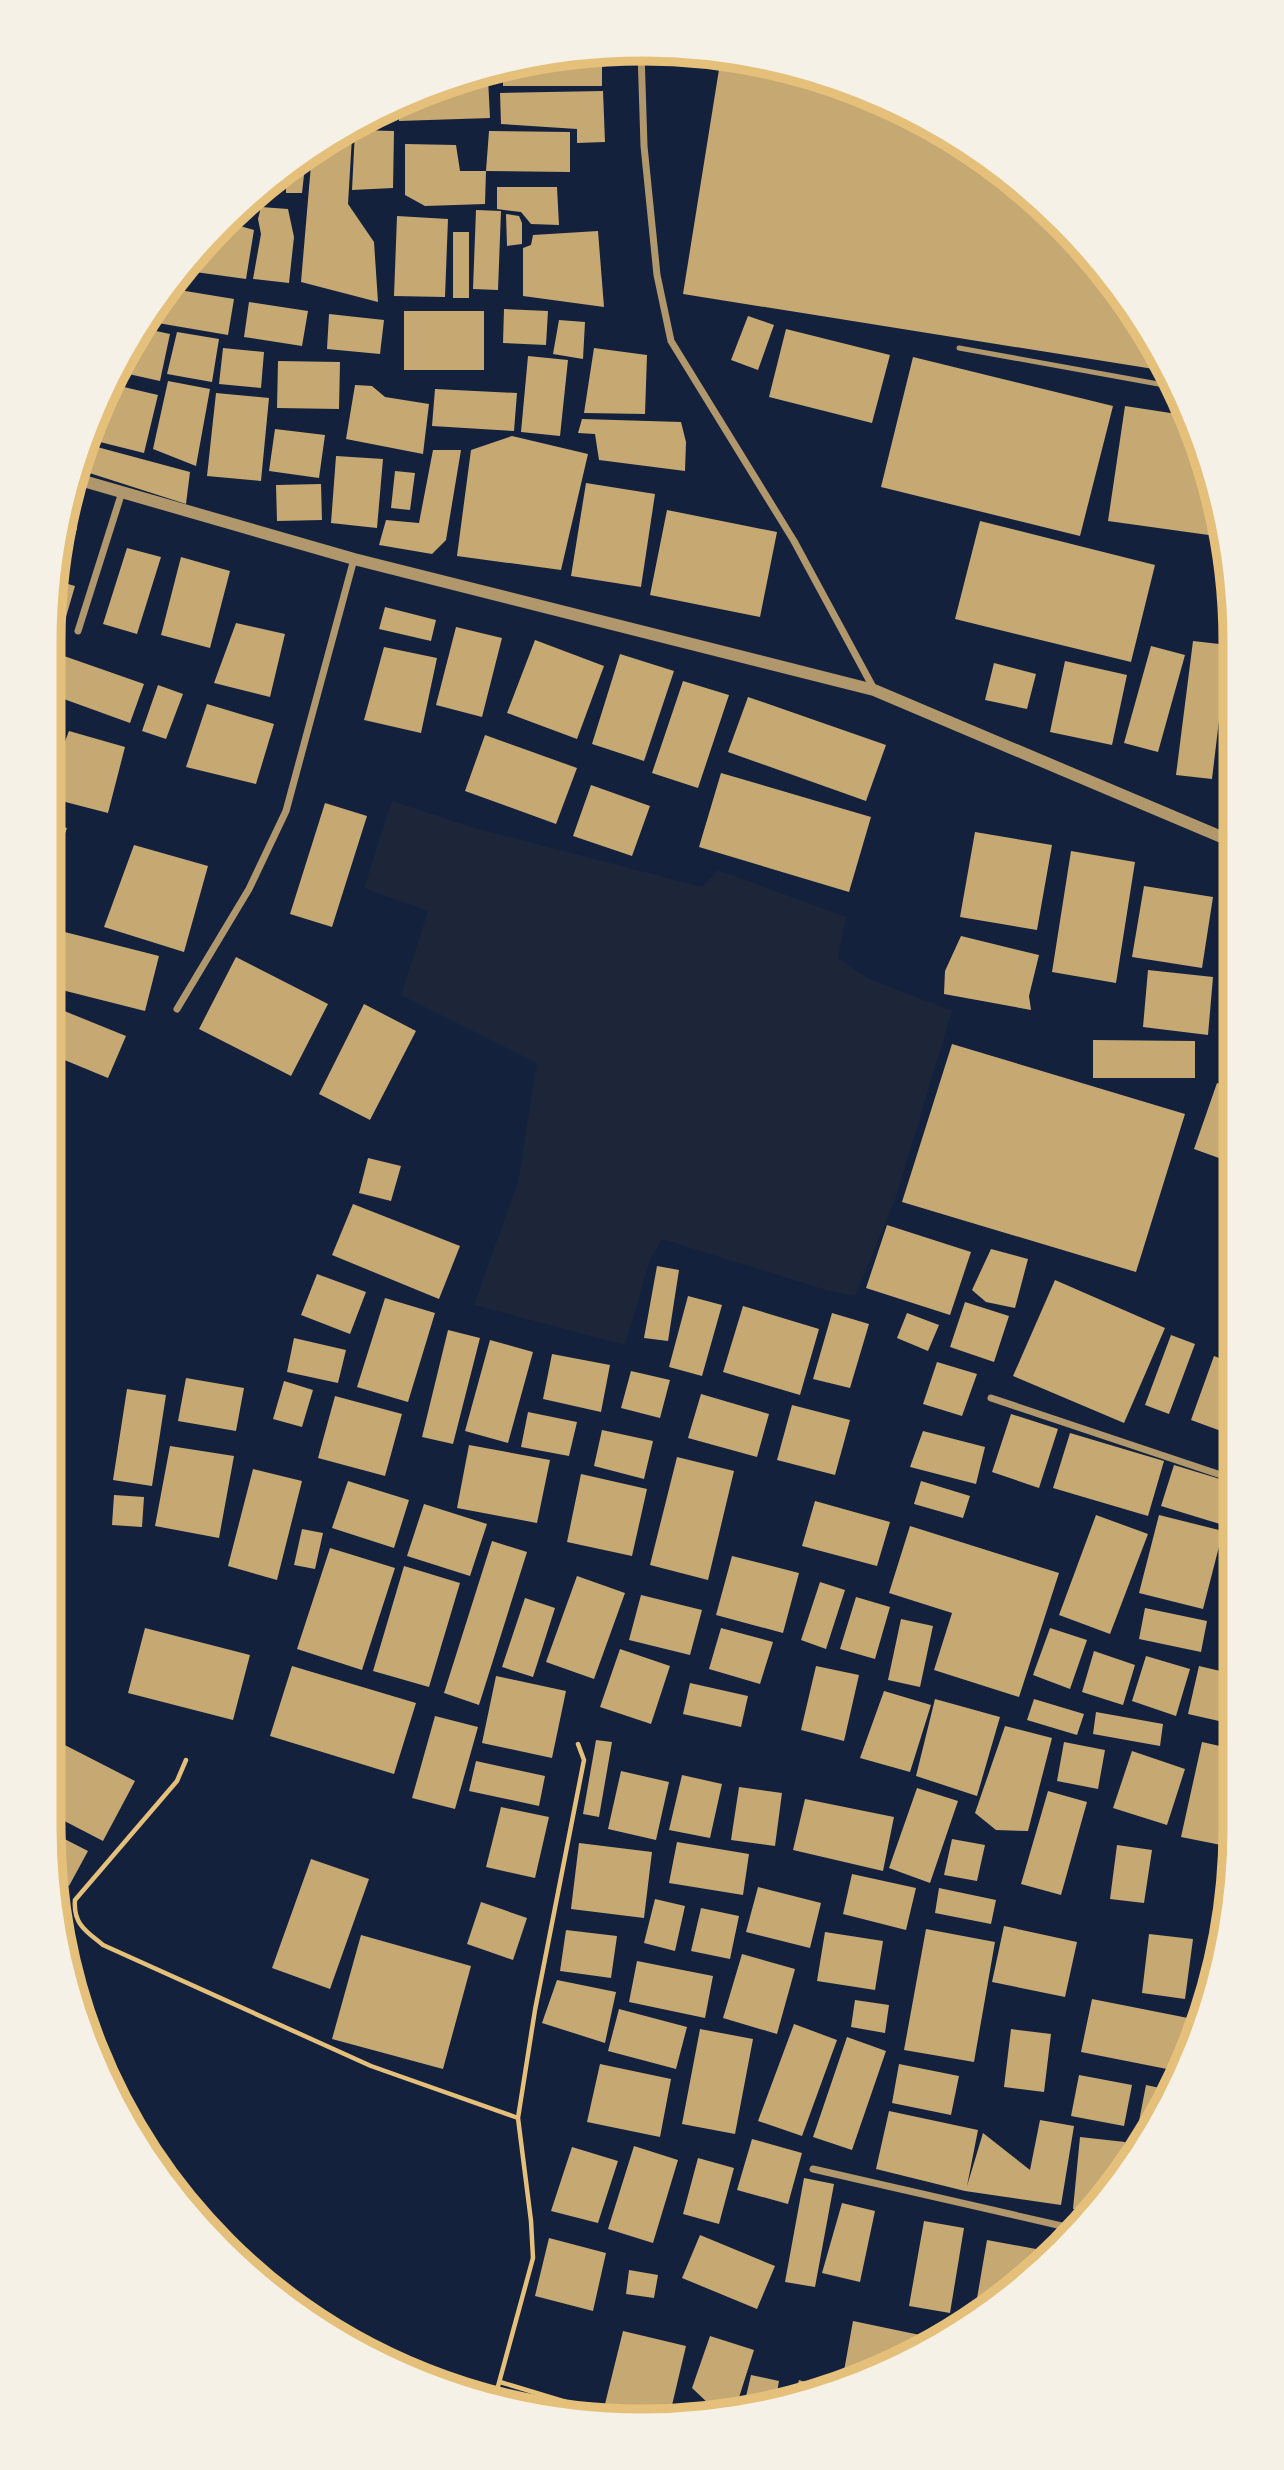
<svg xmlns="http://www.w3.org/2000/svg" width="1284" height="2470" viewBox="0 0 1284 2470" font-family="Signika,sans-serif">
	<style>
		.green { fill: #1d2539 }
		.building { fill: #c6a872 }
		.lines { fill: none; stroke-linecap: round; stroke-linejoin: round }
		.path { stroke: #e5c07b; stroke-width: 4.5 }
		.service { stroke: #b1986c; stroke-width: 5 }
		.minor { stroke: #b1986c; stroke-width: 7 }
		.tertiary { stroke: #b1986c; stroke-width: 12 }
		.rim { fill: none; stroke: #e5c07b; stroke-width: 9 }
	</style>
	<rect width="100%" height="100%" fill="#14213d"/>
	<path class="green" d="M392 801 471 827 702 887 718 870 846 917 838 958 869 979 952 1011 895 1200 855 1296 826 1290 662 1239 650 1260 625 1345 474 1305 518 1182 537 1063 401 995 428 911 364 888Z"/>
	<path class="building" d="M602 53V86H503V68L565 54Z
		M721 57 796 69 905 110 1033 196 1135 312 1166 371 683 294Z
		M462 78H488L490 118 399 121V104L452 80Z
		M603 91 605 142 577 143V129L501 124 500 93Z
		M385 110V118L368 119V118Z
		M355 130 394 131 393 188 352 190Z
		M489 131 570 132V172L486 171 485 204 425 206 405 195V144L456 145 460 171H486Z
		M334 137H352L348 204 374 242 378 302 301 282 312 153Z
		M306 157 302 193H286V171Z
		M268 184 269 200 246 201 251 196Z
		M497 187H557L559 225 531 224 521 212 497 209Z
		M261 207 288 209 294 237 289 283 253 279 261 234 258 219Z
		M476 210 501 211 498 290 473 289Z
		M506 214 519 216 522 223V244L507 246Z
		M397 216 448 219 445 297 394 296Z
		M226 222 254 230 246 279 188 271 189 263Z
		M598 231 604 307 523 296V248L531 245 533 235Z
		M453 232H469V298H453Z
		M167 288 234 299 228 335 146 321Z
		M249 302 308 311 302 346 244 337Z
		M504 309 548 311 546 345 503 343Z
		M404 311H484V370H404Z
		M329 314 384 320 380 354 327 349Z
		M748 316 774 325 758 370 731 360Z
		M559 320 585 322 583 359 553 354Z
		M142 328 170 334 160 381 115 371Z
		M786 329 890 355 872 423 769 397Z
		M177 332 219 339 212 382 167 374Z
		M223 348 264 352 261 388 219 384Z
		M594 348 647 355 645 414 584 413Z
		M528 356 568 360 560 436 521 432Z
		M913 357 1113 406 1080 536 881 487Z
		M278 361 340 362 339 409 277 408Z
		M168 381 210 389 196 466 153 449Z
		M111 384 158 395 144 453 88 439Z
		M355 385 372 386 385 397 429 404 423 454 346 439Z
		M435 389 517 393 514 431 432 426Z
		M216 393 269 398 261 481 207 476Z
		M1125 406 1190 416 1223 537 1108 521Z
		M582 419 681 422 686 442 685 471 599 460 595 434 578 433Z
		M275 429 325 435 319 478 269 471Z
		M512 436 588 454 561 570 457 556 471 450Z
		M86 444 190 472 186 504 77 469Z
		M433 450H461L446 540 432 554 379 545 386 520 419 523Z
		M336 456 383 459 377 528 331 523Z
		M395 471 415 473 410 510 391 508Z
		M586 483 655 494 641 587 571 576Z
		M321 484 322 520 277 521 276 485Z
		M667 510 777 532 760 617 650 595Z
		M980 521 1155 565 1131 662 955 619Z
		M63 524 77 528 66 566 57 564Z
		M127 548 161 557 137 634 103 624Z
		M181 557 230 571 210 648 161 635Z
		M54 580 75 586 61 634 50 631V604Z
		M385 607 436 620 431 641 379 629Z
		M236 623 285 634 270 697 214 683Z
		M456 627 502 638 482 717 436 705Z
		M535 640 604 666 577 739 507 713Z
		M1193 641 1228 645 1212 779 1176 775Z
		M1151 646 1185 655 1158 752 1124 743Z
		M384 647 437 658 421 733 364 720Z
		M620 654 674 671 644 761 592 744Z
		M64 656 144 684 130 723 50 694Z
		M1065 661 1127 675 1112 745 1050 732Z
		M994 663 1036 674 1027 709 985 700Z
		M683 681 729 695 698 788 652 773Z
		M158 685 183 694 166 739 142 731Z
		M748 697 886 745 866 801 728 752Z
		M207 704 274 724 256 784 186 767Z
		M1229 714H1230V755L1224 754Z
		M69 731 125 747 108 813 50 798V754L59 757Z
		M485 735 577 768 556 824 465 791Z
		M721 773 871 817 849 892 699 847Z
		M591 785 650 806 632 856 573 836Z
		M325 803 367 816 332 927 290 914Z
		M50 823 67 828 50 875Z
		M975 832 1052 845 1037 930 960 917Z
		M134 845 208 866 184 952 104 927Z
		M1071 851 1135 862 1116 983 1052 972Z
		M1144 886 1213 897 1202 968 1132 957Z
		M57 930 159 956 145 1011 50 987V957Z
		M961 936 1039 955 1029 996 1031 1010 944 994 945 971Z
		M236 957 328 1004 291 1076 199 1029Z
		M1148 970 1213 977 1208 1035 1143 1027Z
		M364 1004 416 1031 370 1120 319 1094Z
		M52 1006 126 1036 108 1078 50 1054V1012Z
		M1093 1040 1195 1041V1078H1093Z
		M952 1044 1185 1114 1136 1272 902 1202Z
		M1217 1083 1231 1088 1230 1162 1194 1149Z
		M368 1158 401 1166 391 1201 359 1193Z
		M353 1204 460 1246 439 1299 332 1255Z
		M887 1225 971 1252 950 1315 866 1288Z
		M991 1249 1028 1259 1015 1308 986 1302 972 1290Z
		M657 1266 679 1270 668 1341 644 1338Z
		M317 1274 366 1292 350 1334 301 1315Z
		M1055 1280 1165 1328 1124 1423 1013 1376Z
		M688 1296 722 1305 702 1376 669 1367Z
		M385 1298 435 1313 408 1402 357 1387Z
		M965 1302 1009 1316 994 1362 950 1347Z
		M743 1306 819 1329 800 1395 723 1372Z
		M832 1313 869 1324 850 1388 813 1379Z
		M907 1313 939 1325 928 1351 897 1338Z
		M448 1330 480 1338 453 1444 422 1437Z
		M1171 1335 1195 1344 1169 1414 1145 1405Z
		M294 1338 346 1350 338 1383 287 1372Z
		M490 1340 533 1352 508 1443 465 1431Z
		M552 1354 610 1365 601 1412 543 1399Z
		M1214 1356 1232 1363V1435L1191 1420Z
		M937 1362 977 1374 962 1416 923 1404Z
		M631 1371 670 1380 660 1418 621 1408Z
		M186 1378 244 1388 236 1431 178 1421Z
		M284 1381 313 1390 302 1427 273 1419Z
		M127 1389 166 1395 152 1486 113 1480Z
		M701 1394 769 1414 757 1457 688 1438Z
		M335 1396 402 1414 385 1476 318 1458Z
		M792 1405 850 1420 835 1475 777 1460Z
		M528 1412 577 1422 569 1456 521 1447Z
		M1011 1414 1058 1429 1039 1488 992 1472Z
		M602 1430 653 1441 644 1479 594 1466Z
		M923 1431 985 1447 976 1484 910 1467Z
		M1070 1433 1164 1461 1148 1516 1053 1488Z
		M469 1445 550 1460 537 1523 457 1508Z
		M170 1446 234 1456 219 1538 155 1526Z
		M677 1457 734 1471 708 1580 650 1565Z
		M1174 1465 1233 1483V1528L1161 1506Z
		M253 1469 302 1481 277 1580 228 1566Z
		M581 1474 647 1489 632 1556 567 1542Z
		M348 1481 409 1500 394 1548 332 1528Z
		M921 1481 970 1496 963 1518 914 1504Z
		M114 1495 144 1497 142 1527 112 1525Z
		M815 1501 890 1522 877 1566 802 1546Z
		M424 1504 487 1524 470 1576 407 1556Z
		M1096 1515 1148 1534 1110 1634 1059 1615Z
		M1159 1515 1223 1531 1203 1609 1139 1593Z
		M910 1526 1059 1573 1019 1697 934 1670 952 1613 889 1593Z
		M302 1529 323 1533 315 1569 294 1565Z
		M492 1541 527 1552 479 1705 444 1693Z
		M330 1548 395 1568 362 1670 297 1649Z
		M732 1556 799 1573 783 1633 716 1615Z
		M404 1566 460 1583 429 1687 373 1671Z
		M577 1576 625 1593 594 1679 546 1662Z
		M820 1582 845 1590 826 1649 801 1640Z
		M641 1595 702 1610 690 1655 629 1640Z
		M856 1597 890 1607 875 1659 840 1649Z
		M525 1598 555 1608 533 1677 502 1667Z
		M1145 1608 1207 1621 1201 1652 1139 1639Z
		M901 1619 933 1626 920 1687 888 1680Z
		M145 1628 250 1655 233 1720 128 1693Z
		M721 1628 773 1642 760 1684 709 1669Z
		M1050 1628 1087 1640 1070 1689 1033 1675Z
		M620 1649 670 1666 651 1724 600 1707Z
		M1094 1651 1135 1665 1123 1705 1082 1692Z
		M1146 1656 1190 1669 1176 1716 1132 1701Z
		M292 1666 416 1703 394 1774 270 1736Z
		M816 1666 859 1675 844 1741 801 1730Z
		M1199 1666 1233 1674V1701L1228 1723 1188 1714Z
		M496 1676 566 1691 552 1758 482 1743Z
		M690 1683 748 1696 741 1727 683 1714Z
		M884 1691 931 1705 910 1772 860 1758Z
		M935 1699 1000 1717 977 1796 916 1776Z
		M1034 1699 1084 1714 1077 1735 1027 1720Z
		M1096 1712 1163 1724 1160 1746 1093 1734Z
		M435 1716 478 1727 455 1809 412 1798Z
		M1005 1726 1052 1738 1028 1831 996 1830 975 1813Z
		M596 1740 612 1742 599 1817 583 1814Z
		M57 1741 135 1781 103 1841 49 1813V1756Z
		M1064 1742 1105 1750 1098 1789 1057 1781Z
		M1202 1742 1233 1749 1234 1788 1221 1845 1181 1837Z
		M1132 1751 1185 1769 1167 1825 1113 1808Z
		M476 1761 545 1776 539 1806 469 1791Z
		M621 1771 669 1782 656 1840 608 1829Z
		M682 1775 722 1784 710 1838 669 1830Z
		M739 1787 782 1793 775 1846 731 1840Z
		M917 1788 958 1801 930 1883 889 1868Z
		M1048 1791 1087 1802 1061 1895 1021 1884Z
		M805 1799 894 1817 883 1871 793 1850Z
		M501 1807 549 1817 535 1878 486 1867Z
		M49 1831 88 1851 69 1886 58 1880Z
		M952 1839 985 1845 977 1881 944 1875Z
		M677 1842 749 1854 743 1895 669 1883Z
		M579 1843 652 1852 644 1918 571 1909Z
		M1117 1845 1152 1850 1144 1903 1110 1899Z
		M311 1859 369 1879 330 1989 272 1968Z
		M852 1874 916 1888 906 1930 843 1914Z
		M758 1887 821 1903 810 1948 746 1932Z
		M939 1888 996 1900 991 1924 935 1913Z
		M655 1899 685 1906 675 1951 644 1943Z
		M481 1902 527 1918 513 1960 467 1944Z
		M701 1908 739 1916 730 1959 691 1951Z
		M1004 1926 1077 1942 1065 1997 992 1982Z
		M926 1929 995 1942 974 2062 904 2050Z
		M566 1930 617 1936 611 1978 560 1971Z
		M825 1932 883 1941 875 1990 817 1981Z
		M1149 1934 1193 1939 1185 1999 1142 1993Z
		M361 1935 471 1966 443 2069 332 2039Z
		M742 1954 795 1969 777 2034 723 2018Z
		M637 1961 713 1976 705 2018 629 2002Z
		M557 1980 616 1992 605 2043 542 2023Z
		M1092 1999 1188 2018 1177 2071 1081 2052Z
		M855 2000 889 2005 885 2033 851 2027Z
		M619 2009 687 2027 676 2069 608 2051Z
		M794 2024 837 2040 802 2136 758 2121Z
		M700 2029 753 2039 735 2134 682 2124Z
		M1011 2029 1051 2034 1044 2092 1004 2087Z
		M847 2037 886 2051 852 2150 813 2137Z
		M600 2064 671 2079 660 2137 587 2122Z
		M899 2064 959 2076 951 2115 892 2103Z
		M1079 2075 1132 2085 1124 2126 1071 2116Z
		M1146 2085 1174 2091 1141 2143 1135 2142Z
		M889 2111 978 2130 967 2186 983 2133 1030 2170 1040 2120 1074 2126 1061 2205 965 2191 876 2169Z
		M1080 2137 1125 2142 1121 2175 1112 2189 1092 2211 1073 2209Z
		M752 2139 802 2153 788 2204 737 2190Z
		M634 2146 678 2160 653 2243 608 2229Z
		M572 2147 618 2161 598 2223 551 2211Z
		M698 2158 734 2168 719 2224 683 2214Z
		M804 2178 834 2184 815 2287 785 2282Z
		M842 2203 875 2211 860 2282 822 2273Z
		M924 2221 964 2228 950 2313 909 2306Z
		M700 2235 775 2266 757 2309 682 2278Z
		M549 2238 606 2253 593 2311 535 2296Z
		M987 2240 1052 2252 1051 2255 1033 2274 975 2310Z
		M629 2270 658 2275 654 2298 626 2294Z
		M853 2321 920 2335 918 2345 869 2376 842 2382Z
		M934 2326 946 2328 931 2337Z
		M623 2331 686 2346 669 2418 605 2404Z
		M710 2336 754 2350 736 2407 724 2410 710 2405 692 2388Z
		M751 2375 779 2381 776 2398 744 2405Z
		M799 2380 820 2387 795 2393Z"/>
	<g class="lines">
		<path class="path" d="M186 1760 177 1781 75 1900C73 1924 86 1931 103 1945L371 2066 518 2118 531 2221 533 2258 494 2401
			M518 2118 535 2010 584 1760 578 1744
			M500 2382 596 2411"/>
		<path class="service" d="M959 348 1175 387"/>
		<path class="minor" d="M641 52 644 146 657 275 671 341 794 541 874 689
			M78 631 122 492
			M177 1009 249 889 286 811 354 559
			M991 1398 1233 1479
			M813 2169 1075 2229"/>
		<path class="tertiary" d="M73 478 354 559 874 690 1231 841"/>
	</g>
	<path d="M0 0H1284V2470H0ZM642 61H642A581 581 0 0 1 1223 642V1828A581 581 0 0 1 642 2409H642A581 581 0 0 1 61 1828V642A581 581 0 0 1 642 61Z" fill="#f6f1e7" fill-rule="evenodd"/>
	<path class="rim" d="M642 61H642A581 581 0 0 1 1223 642V1828A581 581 0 0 1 642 2409H642A581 581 0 0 1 61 1828V642A581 581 0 0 1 642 61Z"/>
</svg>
